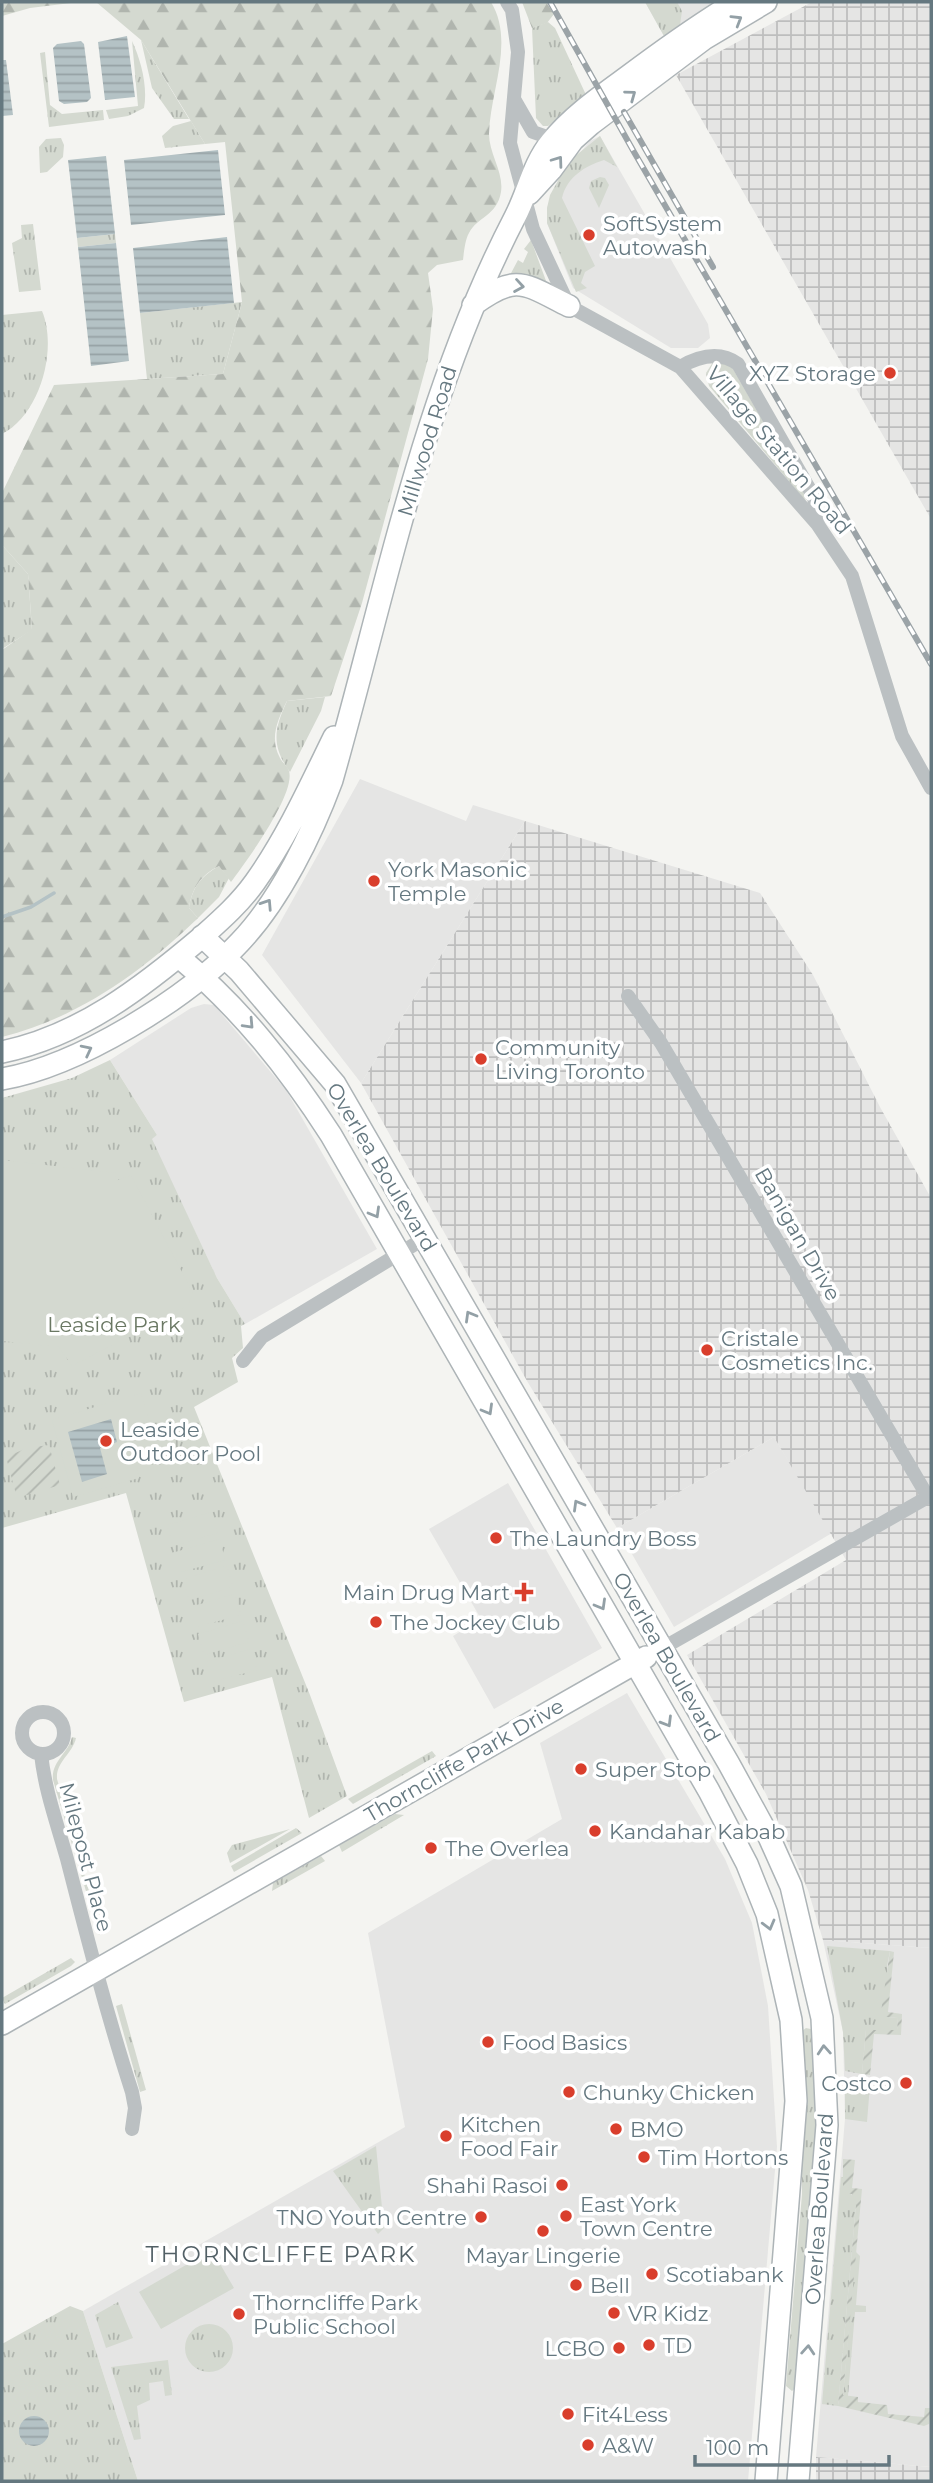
<svg xmlns="http://www.w3.org/2000/svg" width="933" height="2483" viewBox="0 0 933 2483" font-family="Montserrat,sans-serif">
	<style>
		.built { fill: #e5e5e4 }
		.industrial { fill: url(#industrial-grid) }
		.grass { fill: url(#grass-tufts) }
		.forest { fill: url(#forest-firs) }
		.garden { fill: url(#garden-furrows) }
		.pitch { fill: #d4d9d0 }
		.water { fill: url(#water-rules) }
		.lines { fill: none; stroke-linecap: round; stroke-linejoin: round }
		.stream { stroke: #b4c2c5; stroke-width: 3.5 }
		.secondary-casing { stroke: #adb4b7; stroke-width: 24 }
		.street { stroke: #bbc0c2; stroke-width: 14 }
		.secondary { stroke: #fff; stroke-width: 21 }
		.rail-casing { stroke: #9ba3a7; stroke-width: 6 }
		.rail { stroke: #fff; stroke-width: 3.5; stroke-dasharray: 10; stroke-linecap: butt }
		.oneway { stroke: #93a0a6 }
		.poi-dot { fill: #d93e2c; stroke: #fff; stroke-width: 2.5 }
		.labels { text-anchor: middle; dominant-baseline: central; stroke-width: 7; stroke-linejoin: round; paint-order: stroke }
		.poi-label { font-size: 21px; fill: #657880; stroke: #fff; text-anchor: start }
		.street-label { font-size: 21px; fill: #657880; stroke: #fff }
		.park-label { font-size: 21px; fill: #6a7863; stroke: #fff }
		.neighbourhood-label { font-size: 23px; letter-spacing: 2px; fill: #526066; stroke: #fff }
	</style>
	<defs>
		<pattern id="industrial-grid" width="8" height="8" patternUnits="userSpaceOnUse" patternTransform="scale(1.75)"><rect width="8" height="8" fill="#e5e5e4"/><path d="M0 4h8M4 0v8" fill="none" stroke="#bdbebe"/></pattern>
		<pattern id="grass-tufts" width="24" height="20" patternUnits="userSpaceOnUse" patternTransform="scale(1.75)"><rect width="24" height="20" fill="#d4d9d0"/><path d="M3 7l-1-3M5 7V3M7 7l1-3M15 17l-1-3M17 17v-4M19 17l1-3" fill="none" stroke="#b0b5ae"/></pattern>
		<pattern id="forest-firs" width="22" height="20" patternUnits="userSpaceOnUse" patternTransform="scale(1.75)"><rect width="22" height="20" fill="#d4d9d0"/><path d="M5 1l3.5 6h-7zM16 11l3.5 6h-7z" fill="#b0b5ae"/></pattern>
		<pattern id="garden-furrows" width="10" height="10" patternUnits="userSpaceOnUse" patternTransform="scale(1.75)"><rect width="10" height="10" fill="#d4d9d0"/><path d="M-1 1l2-2M0 10L10 0M9 11l2-2" fill="none" stroke="#b0b5ae"/></pattern>
		<pattern id="water-rules" width="6" height="5" patternUnits="userSpaceOnUse" patternTransform="scale(1.75)"><rect width="6" height="5" fill="#b4c2c5"/><path d="M0 2.5h6" fill="none" stroke="#96a2a5"/></pattern>
	</defs>
	<rect width="100%" height="100%" fill="#f4f4f1"/>
	<path class="built" d="M645 2H713L664 36Z
		M600 136 708 324 710 338 698 348H671L573 288 547 223V208L559 178 590 141Z
		M360 779 466 821 473 805 525 821 361 1083 262 955Z
		M204 1004 214 1005 286 1090 377 1249 245 1324 217 1278 151 1139 157 1135 110 1060 191 1008Z
		M774 1437 832 1533 674 1627 617 1528Z
		M508 1483 602 1648 494 1709 453 1636 481 1619 429 1529Z
		M627 1693 725 1859 752 1923 768 2006 777 2147 748 2481H138L83 2311 405 2127 368 1933 562 1819 540 1743Z
		M823 1940 931 1948V2467L816 2457 845 2119 843 2032Z"/>
	<path class="industrial" d="M812 2H931V519L676 75Z
		M525 821 760 893 813 975 880 1107 931 1198V1948L823 1940 808 1890 766 1794 687 1655 846 1560 774 1437 617 1528 527 1381 361 1083Z
		M816 2457 931 2467V2481H816Z"/>
	<path class="grass" d="M645 2H677L682 11 680 25 664 36Z
		M548 22 555 28 587 97 548 126H543L536 118 532 28Z
		M141 40 189 119H174L152 88Z
		M132 41C141 60 148 87 144 108L128 116 109 119 106 110 138 106Z
		M45 52 50 105 62 114 103 110 104 120 49 127 40 53Z
		M191 121 205 144 165 148 162 136 173 126Z
		M600 136 617 167 604 160C585 166 567 177 562 198L595 266 585 272 581 283 587 288 576 292 547 223V208L550 195 569 161Z
		M61 138 64 145 63 157 47 172 40 173 39 147 46 139Z
		M600 177 605 178 609 185 599 208 589 188 591 181Z
		M33 224 41 290 19 292 12 243 22 238 21 225Z
		M115 234 116 243 78 247 77 238Z
		M531 240 549 289 510 275 518 260 523 263 528 252 524 249Z
		M242 302 223 374 147 379 140 313Z
		M42 311C58 349 40 415 2 434V315Z
		M713 362H729L809 501 803 498 709 386 706 373Z
		M2 545 28 574 32 630 2 649Z
		M325 697 321 711 290 772C271 746 274 729 287 701Z
		M219 866 229 878 219 897 198 918 189 908C192 888 201 876 219 866Z
		M110 1060 157 1135 152 1139 217 1278 245 1324 241 1326 243 1348 232 1358 238 1382 194 1407 310 1695 347 1796 309 1818 272 1677 184 1702 126 1493 2 1528V1098L72 1078Z
		M72 1737 76 1738C72 1755 56 1761 57 1779L101 1933 99 1935 53 1780C51 1761 68 1754 72 1737Z
		M432 1751 436 1756 353 1804 348 1799Z
		M395 1814 404 1815 342 1852 339 1845Z
		M296 1828 302 1833 234 1872 231 1866Z
		M290 1829 230 1863 227 1853 232 1845Z
		M321 1856 325 1861 272 1891 273 1883Z
		M827 1946 890 1951 887 1966V2017L898 2018 897 2030H866L862 2074 845 2071 843 2032Z
		M71 1958 75 1962 71 1966 5 2004 2 1998Z
		M122 2004 146 2090 140 2092 116 2006Z
		M806 2028 815 2030 821 2091 797 2387 792 2391 786 2386 802 2194V2031Z
		M845 2082 870 2085 867 2122 845 2119Z
		M376 2146 384 2228 378 2234 333 2171Z
		M841 2177H844L856 2205 838 2406 822 2404Z
		M855 2251 860 2256 856 2305 866 2306V2312H855L848 2396H843Z
		M118 2302 133 2338 106 2348 95 2315Z
		M70 2306 83 2311 138 2481H2V2344Z
		M185 2348a24 24 0 1 1 48 0a24 24 0 1 1-48 0Z
		M168 2360 172 2395 165 2396 163 2381 149 2383 150 2400 137 2406 141 2439 134 2440 111 2367Z"/>
	<path class="forest" d="M2 2H79L30 8 2 16Z
		M96 2H491C515 42 490 91 489 134 489 154 504 172 501 192 497 216 477 217 469 233 465 240 464 252 463 260L437 265 428 273 433 309 428 359 362 603 331 696 287 701C278 719 269 738 280 758 282 762 288 767 289 771 296 794 245 863 231 882L219 866C201 875 192 888 189 908L198 918C142 972 78 1018 2 1037V650L32 629 28 574 2 545V493L54 385 223 374 242 302 225 142 205 144 141 40Z
		M522 2H546L554 14 547 23 532 28Z"/>
	<path class="garden" d="M49 1445 60 1485 17 1498 6 1457 27 1448Z
		M890 1951 894 1952 888 2012 902 2014 901 2035 874 2034 870 2075 862 2074 866 2030H897L898 2018 887 2017 881 2012Z
		M843 2159 855 2160 852 2188 862 2189 843 2395 858 2397V2402L887 2405 888 2414 924 2417 925 2408H931L929 2424 924 2426 838 2406 856 2205H852V2194L843 2193Z"/>
	<path class="pitch" d="M2 1160 116 1173 115 1181 131 1175 193 1293 188 1305 72 1366 59 1347 2 1341Z
		M141 1393 161 1462 137 1469 139 1478 73 1497 52 1420Z
		M212 1512 218 1533 173 1546 167 1525Z
		M220 1539 225 1560 181 1572 175 1552Z
		M227 1566 233 1587 189 1600 183 1579Z
		M235 1594 241 1615 196 1627 190 1607Z
		M243 1621 249 1642 204 1655 198 1634Z
		M251 1649 257 1670 212 1682 206 1662Z
		M212 2250 234 2288 161 2329 139 2292Z"/>
	<path class="water" d="M127 36 135 97 105 100 98 42Z
		M81 41 84 44 91 98 87 102 64 104 59 101 53 48 57 44Z
		M2 60H6L13 115 2 116Z
		M218 150 225 215 131 225 124 160Z
		M106 156 115 234 77 238 68 160Z
		M227 237 234 303 140 313 133 248Z
		M116 243 129 361 91 366 78 247Z
		M111 1419 117 1442 100 1448 107 1474 82 1482 68 1432Z
		M19 2431a15 15 0 1 1 30 0a15 15 0 1 1-30 0Z"/>
	<g class="lines">
		<path class="stream" d="M2 917 31 907 54 893"/>
		<g class="secondary-casing">
			<path id="secondary" d="M529 194 551 170 573 140 591 124 704 39 766 2
				M473 305C517 273 523 283 569 306
				M202 936 239 971 335 1084 729 1764 769 1837 791 1886 822 2018 827 2125 798 2481
				M179 957C242 1010 287 1067 331 1135L709 1791 747 1864 767 1914 791 2020 796 2101 766 2481
				M2 1052C80 1036 143 987 203 936 222 919 240 903 255 882 287 837 310 786 334 737
				M2 1079C78 1066 187 999 240 942 280 900 312 834 332 780 386 590 423 394 515 217 528 192 533 164 551 142 572 116 601 96 627 77 663 50 698 25 736 2
				M2 2024 646 1657"/>
		</g>
		<path class="street" d="M507 2 512 10 518 52 510 143 533 229 569 306 680 367 818 525 852 576 902 736 931 788
			M514 99 533 132 553 139
			M680 367C699 356 720 351 738 364L814 497 818 524
			M628 996 661 1043 928 1497 661 1649
			M243 1361 262 1337 425 1238
			M22 1733a21 21 0 1 1 42 0a21 21 0 1 1-42 0Z
			M41 1754C45 1791 57 1823 67 1859 87 1937 107 2015 132 2092L135 2108 132 2129"/>
		<use href="#secondary" class="secondary"/>
		<g class="rail-casing">
			<path id="rail" d="M550 2 634 152 931 664
				M624 112 713 267"/>
		</g>
		<use href="#rail" class="rail"/>
	</g>
	<defs><path id="oneway-chevron" d="M-2-3.5L2.5 0L-2 3.5" fill="none" stroke-width="1.6" stroke-linecap="round" stroke-linejoin="round" transform="scale(1.75)"/></defs>
	<g class="oneway">
		<use href="#oneway-chevron" transform="translate(737 20) rotate(-31)"/>
		<use href="#oneway-chevron" transform="translate(631 95) rotate(-36)"/>
		<use href="#oneway-chevron" transform="translate(558 161) rotate(-54)"/>
		<use href="#oneway-chevron" transform="translate(519 286) rotate(9)"/>
		<use href="#oneway-chevron" transform="translate(267 904) rotate(-57)"/>
		<use href="#oneway-chevron" transform="translate(249 1024) rotate(47)"/>
		<use href="#oneway-chevron" transform="translate(87 1050) rotate(-27)"/>
		<use href="#oneway-chevron" transform="translate(375 1213) rotate(60)"/>
		<use href="#oneway-chevron" transform="translate(470 1316) rotate(-120)"/>
		<use href="#oneway-chevron" transform="translate(488 1410) rotate(60)"/>
		<use href="#oneway-chevron" transform="translate(578 1505) rotate(-120)"/>
		<use href="#oneway-chevron" transform="translate(601 1605) rotate(60)"/>
		<use href="#oneway-chevron" transform="translate(667 1722) rotate(59)"/>
		<use href="#oneway-chevron" transform="translate(769 1925) rotate(75)"/>
		<use href="#oneway-chevron" transform="translate(824 2050) rotate(-94)"/>
		<use href="#oneway-chevron" transform="translate(808 2350) rotate(-86)"/>
	</g>
	<g class="poi-dot">
		<circle cx="589" cy="235" r="7"/>
		<circle cx="890" cy="373" r="7"/>
		<circle cx="374" cy="881" r="7"/>
		<circle cx="481" cy="1059" r="7"/>
		<circle cx="707" cy="1350" r="7"/>
		<circle cx="106" cy="1441" r="7"/>
		<circle cx="496" cy="1538" r="7"/>
		<path d="M520.5 1581.5h7v7h7v7h-7v7h-7v-7h-7v-7h7z"/>
		<circle cx="376" cy="1622" r="7"/>
		<circle cx="581" cy="1769" r="7"/>
		<circle cx="595" cy="1831" r="7"/>
		<circle cx="431" cy="1848" r="7"/>
		<circle cx="488" cy="2042" r="7"/>
		<circle cx="906" cy="2083" r="7"/>
		<circle cx="569" cy="2092" r="7"/>
		<circle cx="616" cy="2129" r="7"/>
		<circle cx="446" cy="2136" r="7"/>
		<circle cx="644" cy="2157" r="7"/>
		<circle cx="562" cy="2185" r="7"/>
		<circle cx="566" cy="2216" r="7"/>
		<circle cx="481" cy="2217" r="7"/>
		<circle cx="543" cy="2231" r="7"/>
		<circle cx="652" cy="2274" r="7"/>
		<circle cx="576" cy="2285" r="7"/>
		<circle cx="614" cy="2313" r="7"/>
		<circle cx="239" cy="2314" r="7"/>
		<circle cx="649" cy="2345" r="7"/>
		<circle cx="619" cy="2348" r="7"/>
		<circle cx="568" cy="2414" r="7"/>
		<circle cx="588" cy="2445" r="7"/>
	</g>
	<g class="labels">
		<g class="poi-label">
			<text x="603" y="223">SoftSystem<tspan x="603" dy="24">Autowash</tspan></text>
			<text x="876" y="373" text-anchor="end">XYZ Storage</text>
			<text x="388" y="869">York Masonic<tspan x="388" dy="24">Temple</tspan></text>
			<text x="495" y="1047">Community<tspan x="495" dy="24">Living Toronto</tspan></text>
			<text x="721" y="1338">Cristale<tspan x="721" dy="24">Cosmetics Inc.</tspan></text>
			<text x="120" y="1429">Leaside<tspan x="120" dy="24">Outdoor Pool</tspan></text>
			<text x="510" y="1538">The Laundry Boss</text>
			<text x="510" y="1592" text-anchor="end">Main Drug Mart</text>
			<text x="390" y="1622">The Jockey Club</text>
			<text x="595" y="1769">Super Stop</text>
			<text x="609" y="1831">Kandahar Kabab</text>
			<text x="445" y="1848">The Overlea</text>
			<text x="502" y="2042">Food Basics</text>
			<text x="892" y="2083" text-anchor="end">Costco</text>
			<text x="583" y="2092">Chunky Chicken</text>
			<text x="460" y="2124">Kitchen<tspan x="460" dy="24">Food Fair</tspan></text>
			<text x="630" y="2129">BMO</text>
			<text x="658" y="2157">Tim Hortons</text>
			<text x="548" y="2185" text-anchor="end">Shahi Rasoi</text>
			<text x="580" y="2204">East York<tspan x="580" dy="24">Town Centre</tspan></text>
			<text x="467" y="2217" text-anchor="end">TNO Youth Centre</text>
			<text x="543" y="2255" text-anchor="middle">Mayar Lingerie</text>
			<text x="666" y="2274">Scotiabank</text>
			<text x="590" y="2285">Bell</text>
			<text x="253" y="2302">Thorncliffe Park<tspan x="253" dy="24">Public School</tspan></text>
			<text x="628" y="2313">VR Kidz</text>
			<text x="663" y="2345">TD</text>
			<text x="605" y="2348" text-anchor="end">LCBO</text>
			<text x="582" y="2414">Fit4Less</text>
			<text x="602" y="2445">A&amp;W</text>
		</g>
		<g class="street-label">
			<text transform="translate(427 441) rotate(-73)">Millwood Road</text>
			<text transform="translate(779 450) rotate(50)">Village Station Road</text>
			<text transform="translate(382 1167) rotate(59)">Overlea Boulevard</text>
			<text transform="translate(798 1234) rotate(60)">Banigan Drive</text>
			<text transform="translate(667 1657) rotate(60)">Overlea Boulevard</text>
			<text transform="translate(464 1760) rotate(-30)">Thorncliffe Park Drive</text>
			<text transform="translate(86 1857) rotate(75)">Milepost Place</text>
			<text transform="translate(819 2209) rotate(-86)">Overlea Boulevard</text>
		</g>
		<g class="park-label">
			<text x="114" y="1324">Leaside Park</text>
		</g>
		<g class="neighbourhood-label">
			<text x="281" y="2254">THORNCLIFFE PARK</text>
		</g>
	</g>
	<rect width="933" height="2483" fill="none" stroke="#657880" stroke-width="7"/>
	<path d="M695 2455v10h194v-10" fill="none" stroke="#657880" stroke-width="3.5"/>
	<text x="706" y="2455" font-size="21" fill="#657880" stroke="#ffffff" stroke-width="5" paint-order="stroke">100 m</text>
</svg>
